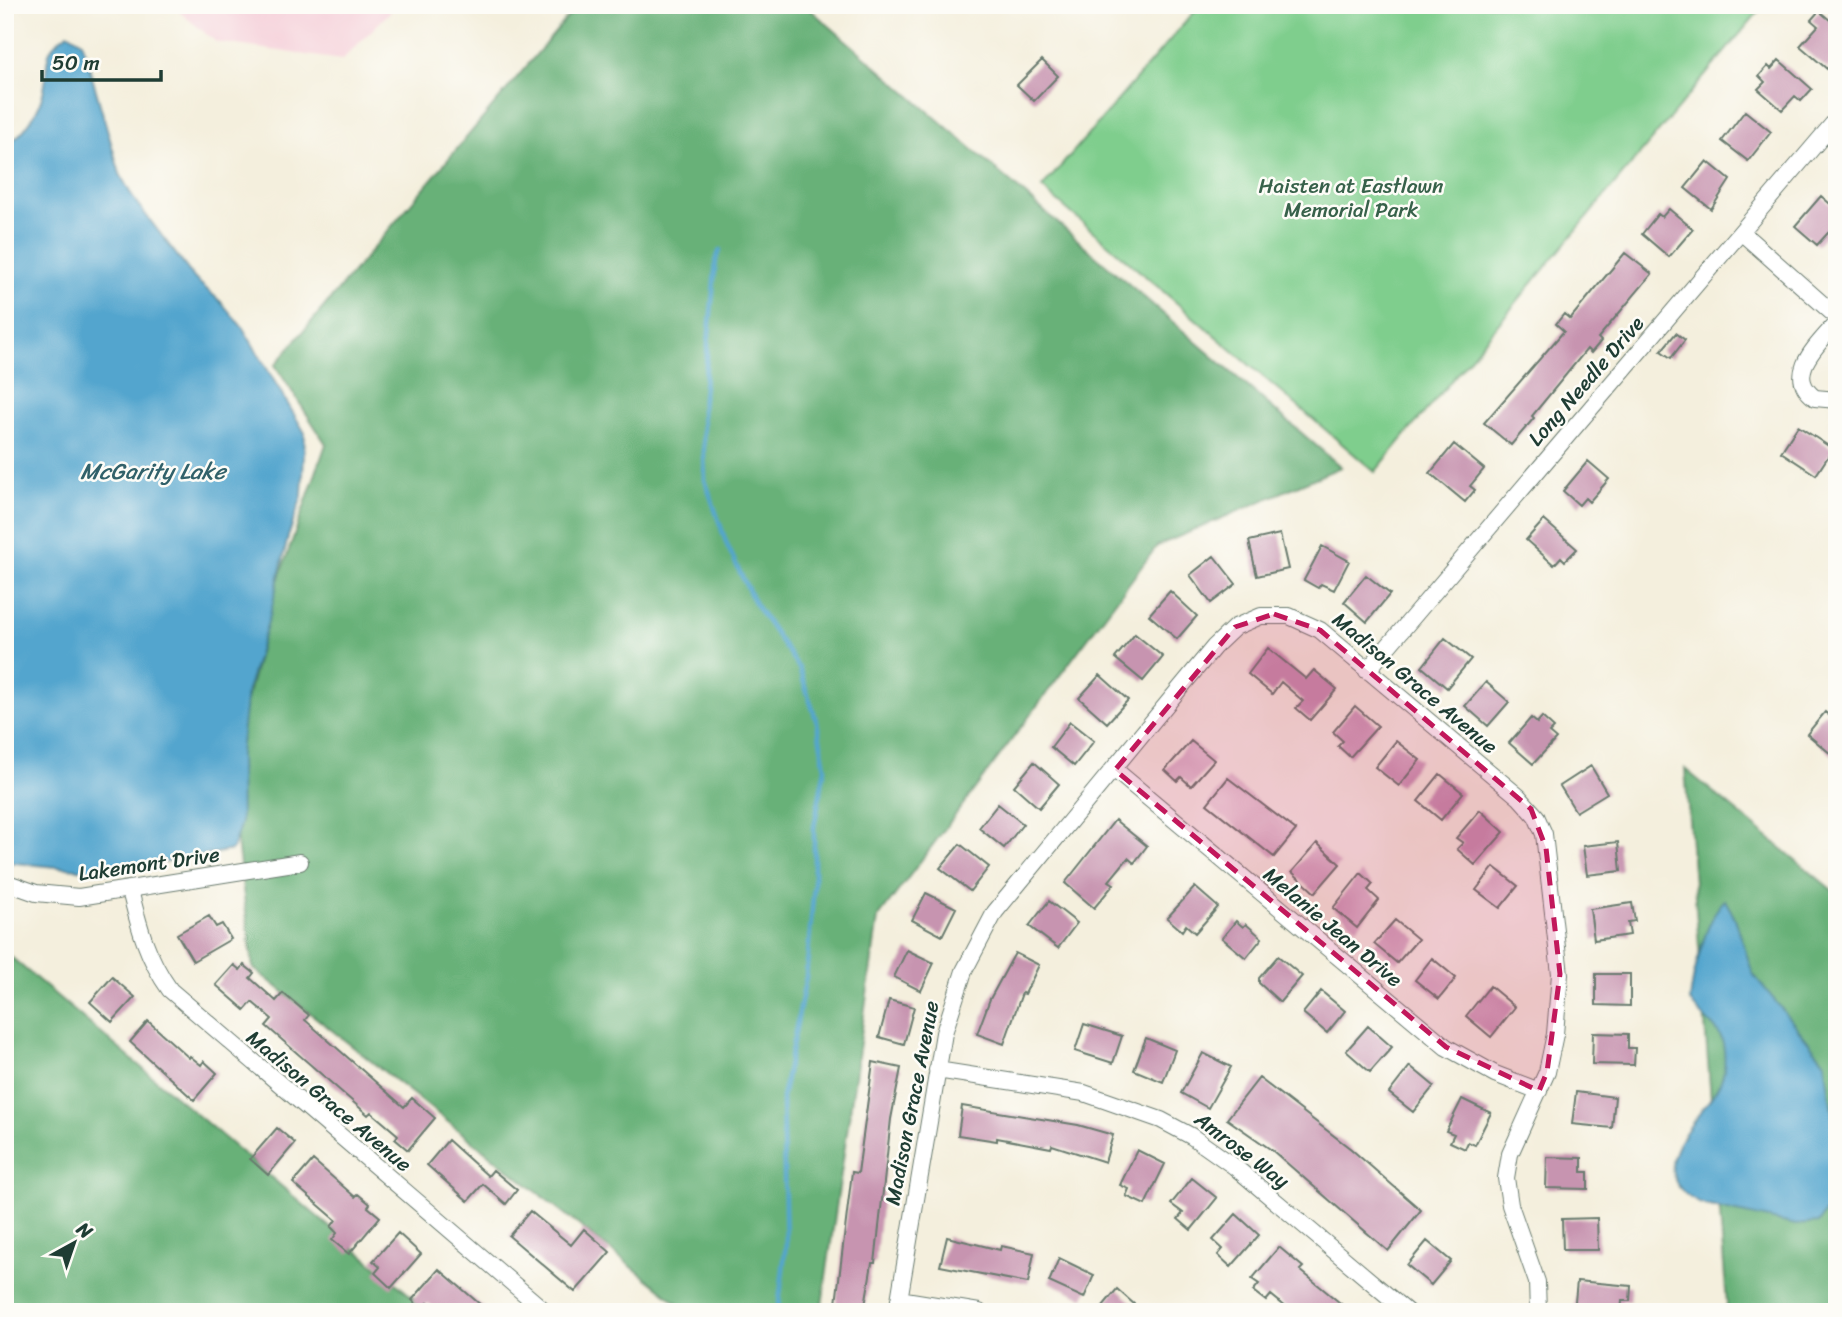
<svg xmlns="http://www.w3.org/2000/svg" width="1842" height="1317" viewBox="0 0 1842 1317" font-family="Sriracha,sans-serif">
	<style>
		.built { fill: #f5cfd9 }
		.green { fill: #7fce8d; stroke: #4f8660; stroke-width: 2 }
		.forest { fill: #67b178; stroke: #437756; stroke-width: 2 }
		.water { fill: #52a5ce; stroke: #387181; stroke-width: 2 }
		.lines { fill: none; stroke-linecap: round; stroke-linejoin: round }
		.stream { stroke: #52a5ce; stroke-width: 4.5 }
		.building { fill: #c794b0 }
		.minor-casing { stroke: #6a7b6f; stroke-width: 18 }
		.minor { stroke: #fff; stroke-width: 16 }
		.marked { fill: #c2185b; fill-opacity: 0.2; stroke: #c2185b; stroke-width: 5; stroke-dasharray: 14 9; stroke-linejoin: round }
		.labels { text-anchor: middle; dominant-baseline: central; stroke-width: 5; stroke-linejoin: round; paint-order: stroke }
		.park-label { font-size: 21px; fill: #37614a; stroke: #fdfcf7 }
		.street-label { font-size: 21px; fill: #1f3d34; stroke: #fdfcf7 }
		.water-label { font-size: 23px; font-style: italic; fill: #31616a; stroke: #fdfcf7 }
	</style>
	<rect width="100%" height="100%" fill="#fdfcf7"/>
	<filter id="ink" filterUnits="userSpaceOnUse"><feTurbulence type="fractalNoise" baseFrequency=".0143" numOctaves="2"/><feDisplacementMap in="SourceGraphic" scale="14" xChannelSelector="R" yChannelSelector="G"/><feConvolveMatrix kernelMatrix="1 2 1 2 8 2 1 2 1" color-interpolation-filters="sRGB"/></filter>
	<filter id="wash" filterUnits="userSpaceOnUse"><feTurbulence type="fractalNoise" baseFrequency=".00686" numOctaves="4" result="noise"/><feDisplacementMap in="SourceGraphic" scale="28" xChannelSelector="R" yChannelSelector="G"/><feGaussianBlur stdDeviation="1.57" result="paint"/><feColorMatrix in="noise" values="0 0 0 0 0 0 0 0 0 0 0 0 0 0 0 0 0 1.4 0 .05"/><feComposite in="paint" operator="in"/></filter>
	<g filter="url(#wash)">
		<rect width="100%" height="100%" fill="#f4efdd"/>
		<path class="built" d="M171 5H397L342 60 216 42Z"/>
		<path class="green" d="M1200 5H1764L1375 472 1042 188Z"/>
		<path class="forest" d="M578 5H805L1341 467 1157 546 878 918 821 1312H689L253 968 228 771 278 581 326 444 275 365Z
			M1685 769 1837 894V1312H1724L1727 1304Z
			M5 952 430 1312H5Z"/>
		<path class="water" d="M68 33 82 42 120 174 133 198 195 279 221 302 243 328 305 433 302 496 288 537 270 615 247 691 240 754 241 822 232 850 110 872 5 862V145C25 135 40 110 44 89 50 61 40 52 68 33Z
			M1725 900 1735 918 1753 974 1825 1062 1834 1125 1836 1176 1831 1203 1818 1223 1796 1225 1705 1205C1694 1202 1686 1196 1679 1187 1650 1147 1721 1105 1724 1069 1728 1024 1708 1029 1690 1001 1692 976 1707 915 1725 900Z"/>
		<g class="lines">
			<path class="stream" d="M720 250 716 260 702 408 705 480 727 545 755 604 799 668 817 722 825 768 814 827V886L806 977 782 1098 786 1243 778 1312"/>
		</g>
		<g id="blocks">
			<path class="building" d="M1819 11 1837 26V57L1827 69 1800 46 1818 26 1811 20Z
				M1042 60 1058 76 1034 101 1017 85Z
				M1779 60 1812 89 1801 101 1795 96 1782 110 1758 89 1765 82 1759 76 1768 66 1771 69Z
				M1745 111 1771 132 1748 161 1722 141Z
				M1707 161 1730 180 1711 209 1685 188Z
				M1821 196 1837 210V223L1817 245 1795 226Z
				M1669 209 1693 229 1669 257 1642 234 1658 214 1662 217Z
				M1625 253 1652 274 1598 338 1601 341 1591 353 1587 349 1532 416 1534 418 1511 445 1484 423 1564 331 1556 324 1564 314 1570 319Z
				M1676 333 1685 340 1671 358 1661 351Z
				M1798 426 1833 449 1816 475 1781 452Z
				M1454 444 1484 469 1470 486 1475 490 1465 502 1430 473Z
				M1588 461 1609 479 1589 502 1585 498 1579 505 1563 491Z
				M1544 520 1577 549 1565 561 1561 557 1554 565 1526 540Z
				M1280 534 1288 569 1257 576 1249 541Z
				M1322 546 1349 561 1334 590 1321 584 1318 588 1304 580Z
				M1214 556 1236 584 1211 603 1190 575Z
				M1366 575 1390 594 1367 622 1344 602Z
				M1170 591 1197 616 1177 639 1149 615Z
				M1135 634 1163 657 1143 681 1115 658Z
				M1445 638 1471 659 1447 688 1422 667Z
				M1268 648 1306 679 1314 670 1337 689 1310 720 1296 708 1303 701 1281 682 1272 694 1248 674Z
				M1100 675 1128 700 1107 723 1079 698Z
				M1486 682 1509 702 1488 726 1465 706Z
				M1355 706 1378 726 1350 757 1338 746 1343 741 1333 732Z
				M1825 712 1837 722V759L1807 734Z
				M1542 717 1554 728 1549 733 1556 739 1533 764 1509 743 1531 718 1537 723Z
				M1070 722 1094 741 1074 766 1051 747Z
				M1191 741 1214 760 1191 786 1181 777 1177 781 1165 770Z
				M1396 741 1420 760 1399 786 1375 767Z
				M1034 762 1059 784 1039 808 1014 786Z
				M1591 766 1607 793 1576 812 1560 786Z
				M1440 774 1463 793 1441 820 1418 801Z
				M1228 778 1296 830 1274 857 1207 804Z
				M998 804 1023 824 1004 848 979 828Z
				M1480 810 1504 832 1475 865 1457 849 1463 843 1456 838Z
				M1115 820 1147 846 1134 863 1128 858 1109 881 1114 884 1094 908 1065 883Z
				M1618 842 1621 871 1587 875 1583 846Z
				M1317 843 1340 864 1315 893 1292 872Z
				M960 844 989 867 970 891 940 868Z
				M1494 867 1518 886 1500 908 1476 890Z
				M1361 873 1373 884 1368 890 1379 900 1357 928 1333 908Z
				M1195 887 1218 907 1195 933 1186 925 1182 931 1167 918Z
				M926 893 956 908 942 936 912 920Z
				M1049 901 1077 923 1058 948 1029 926Z
				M1632 903 1635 921 1628 922 1630 935 1594 940 1590 909Z
				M209 916 216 927 222 924 231 939 193 961 177 934Z
				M1395 920 1418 939 1397 963 1374 944Z
				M1236 921 1243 927 1246 924 1262 938 1246 958 1222 938Z
				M907 950 934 963 921 991 894 977Z
				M1015 953 1039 965 1025 994 1022 993 1004 1044 977 1034 990 999Z
				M1278 956 1302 976 1280 1002 1259 983V978Z
				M1432 958 1456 978 1439 999 1415 980Z
				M234 965 240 970 244 965 254 973 250 978 276 1001 283 993 309 1015 305 1020 404 1107 412 1098 435 1118 408 1150 395 1139 398 1135 371 1112 368 1115 266 1026 272 1019 252 1002 245 1010 216 985Z
				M1596 974H1630V1006L1596 1005Z
				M112 977 135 997 112 1022 90 1002Z
				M1490 986 1515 1007 1491 1037 1466 1016Z
				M1321 991 1345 1011 1327 1033 1303 1013Z
				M889 1000 914 1007 904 1044 879 1037Z
				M148 1021 189 1058 190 1056 201 1065 204 1061 217 1073 194 1100 130 1042Z
				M1084 1024 1122 1036 1113 1063 1075 1051Z
				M1368 1026 1392 1047 1370 1072 1346 1051Z
				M1593 1033 1628 1034V1048H1635L1634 1065 1592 1064Z
				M1146 1038 1175 1050 1163 1082 1134 1070Z
				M1203 1053 1231 1067 1208 1108 1181 1093Z
				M873 1062 901 1068 891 1119 875 1263H872L864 1312H835L852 1172 858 1173Z
				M1410 1066 1434 1086 1413 1112 1389 1093Z
				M1259 1078 1351 1149 1421 1210 1388 1251 1273 1151 1227 1119Z
				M1576 1092 1615 1097 1612 1128 1572 1124Z
				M1462 1099 1491 1113 1475 1145 1468 1142 1465 1149 1450 1142 1454 1134 1446 1131Z
				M962 1106 1078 1125 1113 1135 1105 1162 1052 1145 1051 1148 997 1138V1141L958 1135Z
				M277 1128 295 1143 268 1175 250 1159Z
				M448 1140 488 1176 493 1170 517 1190 506 1204 483 1184 468 1201 427 1165Z
				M1137 1150 1165 1164 1145 1205 1126 1196 1129 1189 1120 1185Z
				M1547 1157 1582 1158V1172H1588V1189L1546 1188Z
				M313 1160 355 1197 358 1194 370 1204 368 1207 380 1217 349 1254 332 1240 337 1233 331 1227 336 1220 293 1183Z
				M1192 1178 1217 1198 1191 1230 1178 1219 1183 1213 1171 1204Z
				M530 1211 571 1245 584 1229 610 1252 575 1292 509 1236Z
				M1236 1214 1259 1235 1231 1267 1218 1255 1223 1249 1213 1240Z
				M1597 1218 1598 1250H1563L1562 1219Z
				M398 1233 421 1254 391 1288 375 1273 380 1267 373 1261Z
				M947 1237 1000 1250 1001 1246 1034 1253 1028 1283 940 1266Z
				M1427 1241 1451 1261 1431 1285 1407 1265Z
				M1279 1247 1303 1267 1300 1270 1351 1312H1292L1271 1295 1266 1301 1253 1291 1259 1284 1252 1279Z
				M1059 1258 1094 1275 1084 1298 1049 1282Z
				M439 1269 489 1312H438L428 1303 422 1310 412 1300Z
				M1577 1281 1631 1286 1630 1301H1622L1621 1312H1574Z
				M1117 1289 1143 1312H1098Z"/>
		</g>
	</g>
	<g filter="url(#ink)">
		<use href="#blocks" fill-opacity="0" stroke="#6a7b6f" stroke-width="2"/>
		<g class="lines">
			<g class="minor-casing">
				<path id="minor" d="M1741 232 1837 317
					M1837 322C1819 344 1783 374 1815 398L1837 400
					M1367 671 1837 119
					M1115 770 1446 1047 1495 1074 1539 1091
					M5 882 36 893 79 897 300 862
					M130 890C139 927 147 958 170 990L546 1312
					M937 1070 1084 1093 1161 1120 1191 1136 1235 1167 1407 1312
					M899 1299 979 1312
					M897 1312 944 1033 964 971 995 912 1214 647 1235 627 1261 616H1289L1320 630 1519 797 1536 816 1544 834 1560 974 1555 1034 1547 1072 1510 1154 1506 1178 1510 1205 1537 1282 1538 1312"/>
			</g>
			<use href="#minor" class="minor"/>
		</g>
	</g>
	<path class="marked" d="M1274 614 1320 630 1531 809 1546 848 1560 974 1547 1072 1539 1091 1446 1047 1115 770 1235 627Z"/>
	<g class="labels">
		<g class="park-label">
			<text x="1351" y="186">Haisten at Eastlawn<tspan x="1351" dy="24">Memorial Park</tspan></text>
		</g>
		<g class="street-label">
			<text transform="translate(1586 381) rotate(-49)">Long Needle Drive</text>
			<text transform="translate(1415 683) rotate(40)">Madison Grace Avenue</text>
			<text transform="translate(149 864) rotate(-8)">Lakemont Drive</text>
			<text transform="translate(1333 927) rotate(40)">Melanie Jean Drive</text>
			<text transform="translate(329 1101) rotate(40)">Madison Grace Avenue</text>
			<text transform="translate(912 1103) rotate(-79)">Madison Grace Avenue</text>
			<text transform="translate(1242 1150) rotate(37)">Amrose Way</text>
		</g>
		<g class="water-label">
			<text x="153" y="471">McGarity Lake</text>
		</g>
	</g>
	<rect width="1842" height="1317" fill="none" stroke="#fdfcf7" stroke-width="28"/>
	<g transform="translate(74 1243) rotate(40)" stroke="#fdfcf7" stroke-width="5" paint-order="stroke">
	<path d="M0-5L12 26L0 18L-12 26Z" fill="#1f3d34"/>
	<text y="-10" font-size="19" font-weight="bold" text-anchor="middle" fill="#1f3d34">N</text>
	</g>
	<path d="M42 70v10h119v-10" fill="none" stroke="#1f3d34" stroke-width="3.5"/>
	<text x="52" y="70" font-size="21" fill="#1f3d34" stroke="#fdfcf7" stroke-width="5" paint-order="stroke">50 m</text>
</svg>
